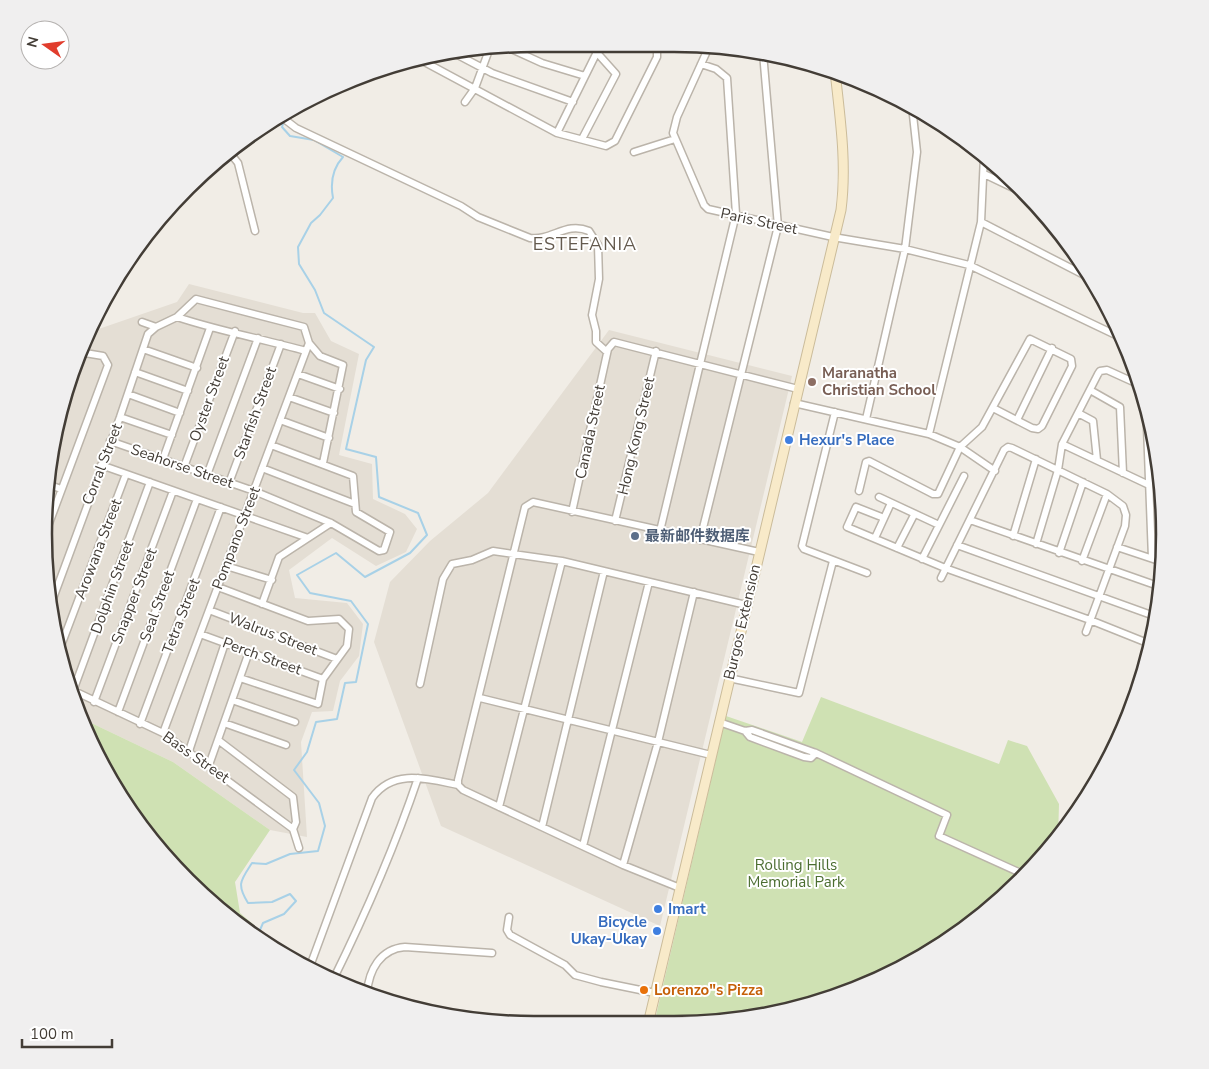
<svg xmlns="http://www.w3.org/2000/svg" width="1209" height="1069" viewBox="0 0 1209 1069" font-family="'Nunito Sans','Noto Sans SC',sans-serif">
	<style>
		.residential { fill: #e4ded4 }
		.green { fill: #cfe1b3 }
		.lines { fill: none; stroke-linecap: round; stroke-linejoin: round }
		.stream { stroke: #a8d1e7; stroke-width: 2 }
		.minor-casing { stroke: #bbb4aa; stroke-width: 9 }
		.secondary-casing { stroke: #cbbc9a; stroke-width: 11 }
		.minor { stroke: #fff; stroke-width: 6 }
		.secondary { stroke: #f8eac9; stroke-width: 9 }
		.education-dot { fill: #8d6e63; stroke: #fff; stroke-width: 2 }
		.shop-dot { fill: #3f7fe0; stroke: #fff; stroke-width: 2 }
		.service-dot { fill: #5c6f8a; stroke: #fff; stroke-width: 2 }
		.food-dot { fill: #e8710a; stroke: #fff; stroke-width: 2 }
		.labels { text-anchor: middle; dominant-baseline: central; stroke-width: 4; stroke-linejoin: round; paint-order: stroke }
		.street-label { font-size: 15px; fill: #433d36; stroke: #fff }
		.education-label { font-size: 15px; font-weight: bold; fill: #785e54; stroke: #fff; text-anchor: start }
		.shop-label { font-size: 15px; font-weight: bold; fill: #366cbe; stroke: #fff; text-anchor: start }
		.service-label { font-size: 15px; font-weight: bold; fill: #4e5e75; stroke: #fff; text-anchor: start }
		.park-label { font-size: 15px; fill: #4b6d30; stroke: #fff }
		.food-label { font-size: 15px; font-weight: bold; fill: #c56008; stroke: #fff; text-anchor: start }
		.quarter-label { font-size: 18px; letter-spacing: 1px; fill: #645a4e; stroke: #fff }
		.rim { fill: none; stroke: #433d36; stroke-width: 2.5 }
	</style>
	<rect width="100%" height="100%" fill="#f1ede6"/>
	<path class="residential" d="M189 284 303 313H315L331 341 359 354 339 455 372 464 373 499 405 514 417 529 406 552 376 566 332 538 289 570 295 598 347 603 363 624 359 656 340 681 333 711 312 712 301 742 307 837 270 830 173 762 85 720 61 662 45 566 53 439 81 346 90 332 177 302Z
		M609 330 792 376 660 926 441 826 374 642 390 582 430 541 488 493Z"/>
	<path class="green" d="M821 697 999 764 1008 740 1027 746 1059 804 1058 838 1044 858 973 924 892 975 802 1008 706 1024H654L726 716 802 742Z
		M85 720 173 762 270 830 235 882 240 913 254 925 252 934C200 902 141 833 110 780 99 762 93 740 85 720Z"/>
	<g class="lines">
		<path class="stream" d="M257 937 263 923 284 914 296 901 290 894 272 902 248 903C236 884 241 880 252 863L266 864 290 854 318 851 325 826 319 803 294 770 307 752 316 722 337 719 345 683 356 682 368 624 351 601 310 593 297 575 336 553 365 577 410 553 427 535 418 513 379 497 376 457 346 449 366 360 374 347 324 313 315 290 299 264 298 247 311 223 320 215 333 198C330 182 332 169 343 157L314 140 290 136 282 127 283 124"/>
		<g class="minor-casing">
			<path id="minor" d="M507 47 542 63 585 76
				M707 51 677 117 673 133 704 205 708 209 833 237 905 249 969 265 1122 338
				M456 54 492 73 573 102
				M419 59 557 133 606 146 615 141 657 57V50
				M465 102 475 88 489 50
				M283 118 296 128 461 206 478 217 530 238C552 241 566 221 589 231L598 245 599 279 592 315 596 331V342L607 352
				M557 133 596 54
				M582 139 616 74 591 46
				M634 152 675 139
				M230 153 238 163 255 231
				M984 174 1024 193
				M981 222 1090 278
				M177 317C219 331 263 339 306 351
				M142 322 156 327 177 317 196 299 304 327 309 343 320 356 343 365 323 463
				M143 349 197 368
				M135 372 188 391
				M298 374 340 389
				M1090 390 1120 407 1123 473
				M128 394 180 413
				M289 397 334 413
				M1146 401 1152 558
				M794 403 929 434 960 447 995 471
				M835 412 802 546 804 549 867 573
				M1078 413 1093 421 1097 460
				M120 417 172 435
				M866 419 905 249 917 152 912 106
				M280 420 329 438
				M1017 420 1052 348
				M929 434 981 222 984 156
				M110 441 254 491 331 523 379 551 384 550 390 532 356 512 353 476 271 445
				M1062 444 1149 485
				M163 459 210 328
				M101 465 308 538
				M184 467 235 331
				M262 468 355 504
				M207 475 258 338
				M229 483 281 344
				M50 485 61 489
				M859 491 866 462 869 461 933 494H938L960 447 982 427 1030 339 1071 359 1072 366 1042 426 1038 429 1032 428 993 408
				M879 497 939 525
				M572 512 608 349 614 342 798 389
				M884 518 856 507 847 527 945 568 1090 620 1150 644
				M970 520 1161 587
				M615 521 656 351
				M47 529 108 365 103 356 79 352
				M660 531 736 214 727 78 716 69 701 64
				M1013 536 1036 459
				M875 538 891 503
				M700 540 778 226 763 53
				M1036 544 1058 470 1062 444 1098 374 1100 371 1107 370 1140 385
				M957 545 1157 617
				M1117 547 1162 562
				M897 548 914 515
				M1059 553 1083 482
				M922 559 964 476
				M1082 561 1107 494
				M226 566 272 580
				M941 578 1004 450 1008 447 1012 448 1107 494 1123 506 1126 515 1125 526 1086 632
				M218 587 308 621 339 619 349 629 347 646 323 679 318 704 240 678
				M51 604 120 417 148 334 156 327
				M262 604 279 557 331 523
				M209 610 337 659
				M200 634 323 679
				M59 651 126 474
				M729 678 799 693 833 561
				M420 684 443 579 452 564 472 560 493 551 562 561 746 605
				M72 690 163 733 289 826 293 829 299 848
				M73 691 150 482
				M480 698 711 755
				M232 700 295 722
				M94 702 173 491
				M118 712 197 499
				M719 722 745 731 752 730 816 753 947 815 939 836 1025 875
				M224 723 286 745
				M140 724 221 507
				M745 731 750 737 804 757 811 758 816 753
				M163 733 309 343
				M218 740 293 797 296 822 293 829
				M189 751 225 643
				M209 765 249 652
				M499 807 562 561
				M542 827 604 571
				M583 846 649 582
				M623 865 658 742 694 592
				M680 888 623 865 463 790 458 785V780L525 507 533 502 759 552
				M509 917 507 930 510 935 565 965 575 975 601 982 655 993
				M309 969 372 798C393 768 428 779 458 785
				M333 980C366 913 394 849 418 778
				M367 993C369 970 380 949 405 947L492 953
				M495 1023 511 1024"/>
		</g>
		<g class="secondary-casing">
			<path id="secondary" d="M648 1024 841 210C847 163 840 118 835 71"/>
		</g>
		<use href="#minor" class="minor"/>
		<use href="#secondary" class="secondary"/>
	</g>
	<circle class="education-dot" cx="812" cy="382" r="5"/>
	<g class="shop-dot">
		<circle cx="789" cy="440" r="5"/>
		<circle cx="658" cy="909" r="5"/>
		<circle cx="657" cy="931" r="5"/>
	</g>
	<circle class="service-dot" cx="635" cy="536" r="5"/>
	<circle class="food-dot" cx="644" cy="990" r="5"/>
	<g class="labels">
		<g class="street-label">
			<text transform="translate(759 221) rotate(12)">Paris Street</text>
			<text transform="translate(209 399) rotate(-70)">Oyster Street</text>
			<text transform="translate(255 413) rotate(-70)">Starfish Street</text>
			<text transform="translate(590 432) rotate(-78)">Canada Street</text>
			<text transform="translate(636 436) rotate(-77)">Hong Kong Street</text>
			<text transform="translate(102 464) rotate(-69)">Corral Street</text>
			<text transform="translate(182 466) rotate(19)">Seahorse Street</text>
			<text transform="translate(236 538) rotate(-69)">Pompano Street</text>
			<text transform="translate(98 549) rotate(-69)">Arowana Street</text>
			<text transform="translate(112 587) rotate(-70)">Dolphin Street</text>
			<text transform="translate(134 596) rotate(-69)">Snapper Street</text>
			<text transform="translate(157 606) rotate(-70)">Seal Street</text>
			<text transform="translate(181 616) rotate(-69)">Tetra Street</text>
			<text transform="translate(742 622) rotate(-77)">Burgos Extension</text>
			<text transform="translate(273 634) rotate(21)">Walrus Street</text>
			<text transform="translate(262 656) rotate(20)">Perch Street</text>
			<text transform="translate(196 757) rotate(35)">Bass Street</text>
		</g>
		<g class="education-label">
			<text x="822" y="373">Maranatha<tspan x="822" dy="17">Christian School</tspan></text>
		</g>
		<g class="shop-label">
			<text x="799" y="440">Hexur's Place</text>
			<text x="668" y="909">Imart</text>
			<text x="647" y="922" text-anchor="end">Bicycle<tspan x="647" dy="17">Ukay-Ukay</tspan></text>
		</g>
		<g class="service-label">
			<text x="645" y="536">最新邮件数据库</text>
		</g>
		<g class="park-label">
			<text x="796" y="865">Rolling Hills<tspan x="796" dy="17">Memorial Park</tspan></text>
		</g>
		<g class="food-label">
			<text x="654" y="990">Lorenzo"s Pizza</text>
		</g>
		<g class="quarter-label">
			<text x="585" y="244">ESTEFANIA</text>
		</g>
	</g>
	<path d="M0 0H1209V1069H0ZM534 52H674A482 482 0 0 1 1156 534V534A482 482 0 0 1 674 1016H534A482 482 0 0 1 52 534V534A482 482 0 0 1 534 52Z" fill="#f0efef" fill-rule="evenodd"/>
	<path class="rim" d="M534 52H674A482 482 0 0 1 1156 534V534A482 482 0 0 1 674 1016H534A482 482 0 0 1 52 534V534A482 482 0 0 1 534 52Z"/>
	<g transform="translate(45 45) rotate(284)"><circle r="24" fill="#ffffff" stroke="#b4b1af"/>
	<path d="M0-4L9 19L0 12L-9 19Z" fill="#e13d2d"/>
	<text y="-8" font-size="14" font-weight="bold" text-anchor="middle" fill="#433d36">N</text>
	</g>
	<path d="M22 1039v8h90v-8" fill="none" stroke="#433d36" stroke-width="2.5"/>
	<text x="30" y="1039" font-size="15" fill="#433d36" stroke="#ffffff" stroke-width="4" paint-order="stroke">100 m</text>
</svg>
